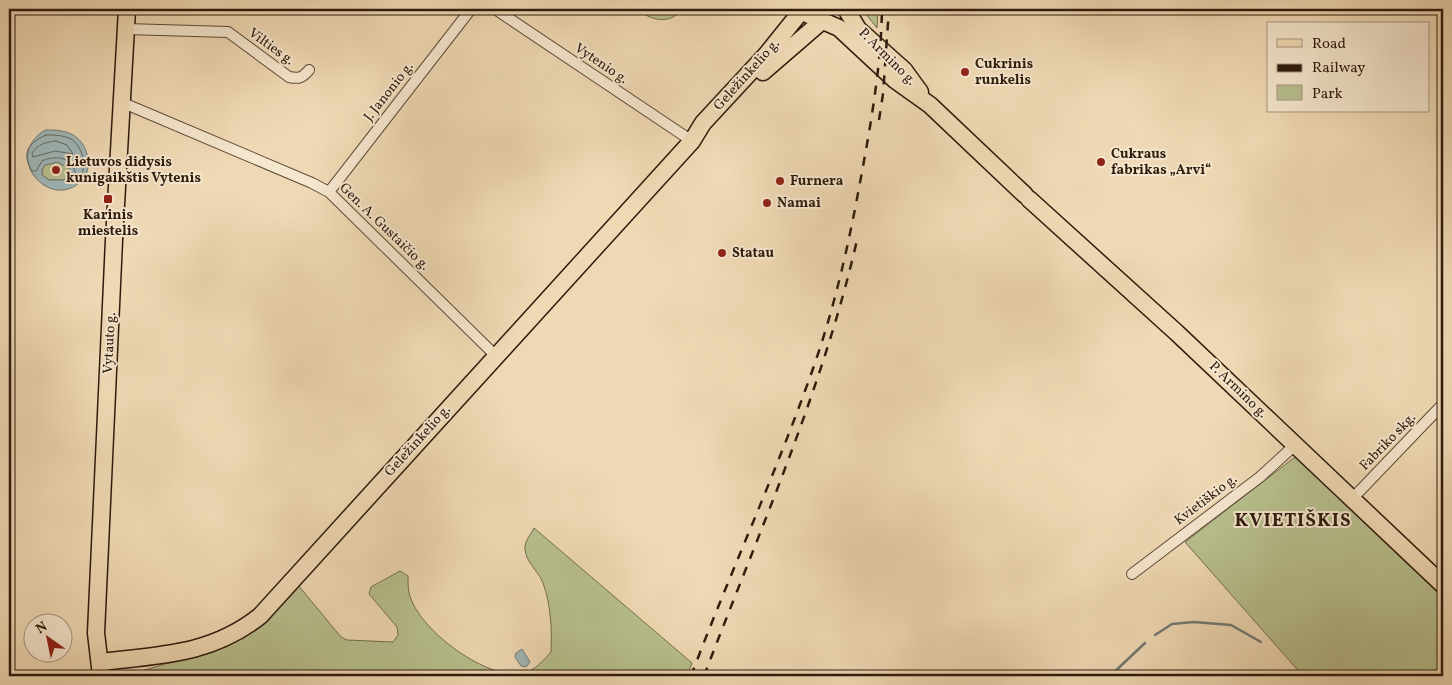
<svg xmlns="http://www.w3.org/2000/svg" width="1452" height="685" viewBox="0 0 1452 685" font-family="Vollkorn,serif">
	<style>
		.green { fill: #b8bf8e; stroke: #736d4e }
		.water { fill: #9fb7b8; stroke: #727974; fill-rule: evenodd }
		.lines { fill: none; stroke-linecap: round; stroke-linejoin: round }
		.shore { stroke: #666962; stroke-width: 1 }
		.stream { stroke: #727974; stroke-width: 2.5 }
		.minor-casing { stroke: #5e4a37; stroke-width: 12 }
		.primary-casing { stroke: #2e1b0d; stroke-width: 19 }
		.minor { stroke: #f5e6ce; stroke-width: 10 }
		.primary { stroke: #efd9b4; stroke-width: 16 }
		.rail { stroke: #2e1b0d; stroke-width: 2.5; stroke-dasharray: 9 9; stroke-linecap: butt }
		.poi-dot { fill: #8f2418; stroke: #f5e6ce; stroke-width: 2 }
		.labels { text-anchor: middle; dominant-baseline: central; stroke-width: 4; stroke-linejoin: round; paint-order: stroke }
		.street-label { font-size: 14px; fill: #2e1b0d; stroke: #f5e6ce }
		.poi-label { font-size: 14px; font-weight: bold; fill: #2e1b0d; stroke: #f5e6ce; text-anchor: start }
		.district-label { font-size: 19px; font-weight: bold; letter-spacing: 1px; fill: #2e1b0d; stroke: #f5e6ce }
	</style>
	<rect width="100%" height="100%" fill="#efd9b4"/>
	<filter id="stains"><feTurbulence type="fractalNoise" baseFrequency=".004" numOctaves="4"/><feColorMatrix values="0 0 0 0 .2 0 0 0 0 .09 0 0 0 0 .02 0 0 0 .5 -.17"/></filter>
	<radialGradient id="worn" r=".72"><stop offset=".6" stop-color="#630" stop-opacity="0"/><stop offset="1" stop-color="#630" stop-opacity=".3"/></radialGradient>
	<path class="green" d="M636 9H683C668 26 651 20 636 9Z
		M862 9H878L877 28Z
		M57 162 69 168 71 175 66 180H49L42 175V170L45 165Z
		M1295 457 1443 595V676H1303L1185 542Z
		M534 528 692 663 687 676H125L228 645 264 621 298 585 341 637 347 640 393 642 398 635 397 627 369 594 371 587 400 571 408 576C408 584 408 592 411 599 423 632 487 681 524 673 535 670 543 661 551 652 552 629 551 605 543 583 538 570 526 563 525 549 524 542 531 534 534 528Z"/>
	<path class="water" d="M45 130C54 130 63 130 71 134 87 141 94 166 83 179 53 214 0 158 45 130ZM57 162 69 168 71 175 66 180H49L42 175V170L45 165Z
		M522 649 530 662 526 667 521 666 515 657 516 653Z"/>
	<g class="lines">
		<path class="shore" d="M46 135C54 135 63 135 71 139 82 146 88 166 80 176L76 175C72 158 58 154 42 161L36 171H32C21 153 28 143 46 135Z
			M56 141 67 145 73 154 55 151 33 157 32 153C38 144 46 142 56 141Z"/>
		<path class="stream" d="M1155 635 1172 624 1194 622 1231 625 1261 642
			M1110 676 1145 643"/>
		<g class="minor-casing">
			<path id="minor" d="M495 9 692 141
				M126 29 228 32 289 77C299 79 302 78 309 70
				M121 102 312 183 329 192 496 356
				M329 192 471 9
				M1352 499 1443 404
				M1132 574 1260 477 1295 445"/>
		</g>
		<g class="primary-casing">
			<path id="primary" d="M803 9 809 15 839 28 895 80 930 105 1025 195
				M846 9 858 29 904 70 920 92
				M763 72 822 21
				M1029 199 1177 333 1443 585
				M100 662C160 655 211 655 260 616L692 141 703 123 766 55 803 9
				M101 676 96 633 114 240 127 9"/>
		</g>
		<use href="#minor" class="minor"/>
		<use href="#primary" class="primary"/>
		<path class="rail" d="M879 120 883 94 889 9
			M691 676C731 570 779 467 816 360 835 304 848 247 859 188 870 129 881 69 882 9
			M704 676C758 534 823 389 857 240"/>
	</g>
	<g class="poi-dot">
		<circle cx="965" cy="72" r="5"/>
		<circle cx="1101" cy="162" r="5"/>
		<circle cx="56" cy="170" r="5"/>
		<circle cx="780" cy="181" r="5"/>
		<rect x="103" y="194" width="10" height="10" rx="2.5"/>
		<circle cx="767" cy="203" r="5"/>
		<circle cx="722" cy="253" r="5"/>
	</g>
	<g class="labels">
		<g class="street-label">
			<text transform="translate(271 47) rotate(36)">Vilties g.</text>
			<text transform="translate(887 57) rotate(45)">P. Armino g.</text>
			<text transform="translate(601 64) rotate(34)">Vytenio g.</text>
			<text transform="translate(747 75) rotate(-48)">Geležinkelio g.</text>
			<text transform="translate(389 92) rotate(-52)">J. Janonio g.</text>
			<text transform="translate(384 227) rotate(44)">Gen. A. Gustaičio g.</text>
			<text transform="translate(110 343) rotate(-87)">Vytauto g.</text>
			<text transform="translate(1238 390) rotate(44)">P. Armino g.</text>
			<text transform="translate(418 441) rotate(-48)">Geležinkelio g.</text>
			<text transform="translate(1388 442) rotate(-46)">Fabriko skg.</text>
			<text transform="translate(1206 500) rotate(-37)">Kvietiškio g.</text>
		</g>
		<g class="poi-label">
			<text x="975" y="64">Cukrinis<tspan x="975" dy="16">runkelis</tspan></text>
			<text x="1111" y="154">Cukraus<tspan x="1111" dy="16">fabrikas „Arvi“</tspan></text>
			<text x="66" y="162">Lietuvos didysis<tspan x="66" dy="16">kunigaikštis Vytenis</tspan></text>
			<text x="790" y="181">Furnera</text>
			<text x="777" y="203">Namai</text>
			<text x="108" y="215" text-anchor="middle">Karinis<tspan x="108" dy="16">miestelis</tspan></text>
			<text x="732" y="253">Statau</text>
		</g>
		<g class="district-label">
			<text x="1293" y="521">KVIETIŠKIS</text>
		</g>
	</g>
	<rect width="1452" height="685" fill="none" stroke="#efd9b4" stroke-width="30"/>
	<rect x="10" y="10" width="1432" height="665" fill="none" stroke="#2e1b0d" stroke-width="2.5"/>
	<rect x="15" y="15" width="1422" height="655" fill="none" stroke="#2e1b0d"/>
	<rect x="1267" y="22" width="162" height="90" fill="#f5e6ce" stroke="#a59581"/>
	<rect x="1277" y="39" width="25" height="8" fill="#efd9b4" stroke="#a59581"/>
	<text x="1312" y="48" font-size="15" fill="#2e1b0d">Road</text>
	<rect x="1277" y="64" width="25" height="8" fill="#2e1b0d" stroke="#a59581"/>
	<text x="1312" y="72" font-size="15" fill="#2e1b0d">Railway</text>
	<rect x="1277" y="85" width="25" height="15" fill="#b8bf8e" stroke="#a59581"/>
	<text x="1312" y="98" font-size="15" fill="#2e1b0d">Park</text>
	<g transform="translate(48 638) rotate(327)"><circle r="24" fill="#f5e6ce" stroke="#a59581"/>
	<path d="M0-4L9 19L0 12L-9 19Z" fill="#8f2418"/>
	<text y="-8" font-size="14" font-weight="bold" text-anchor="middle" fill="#2e1b0d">N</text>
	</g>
	<rect width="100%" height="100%" filter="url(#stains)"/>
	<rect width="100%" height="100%" fill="url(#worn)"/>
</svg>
